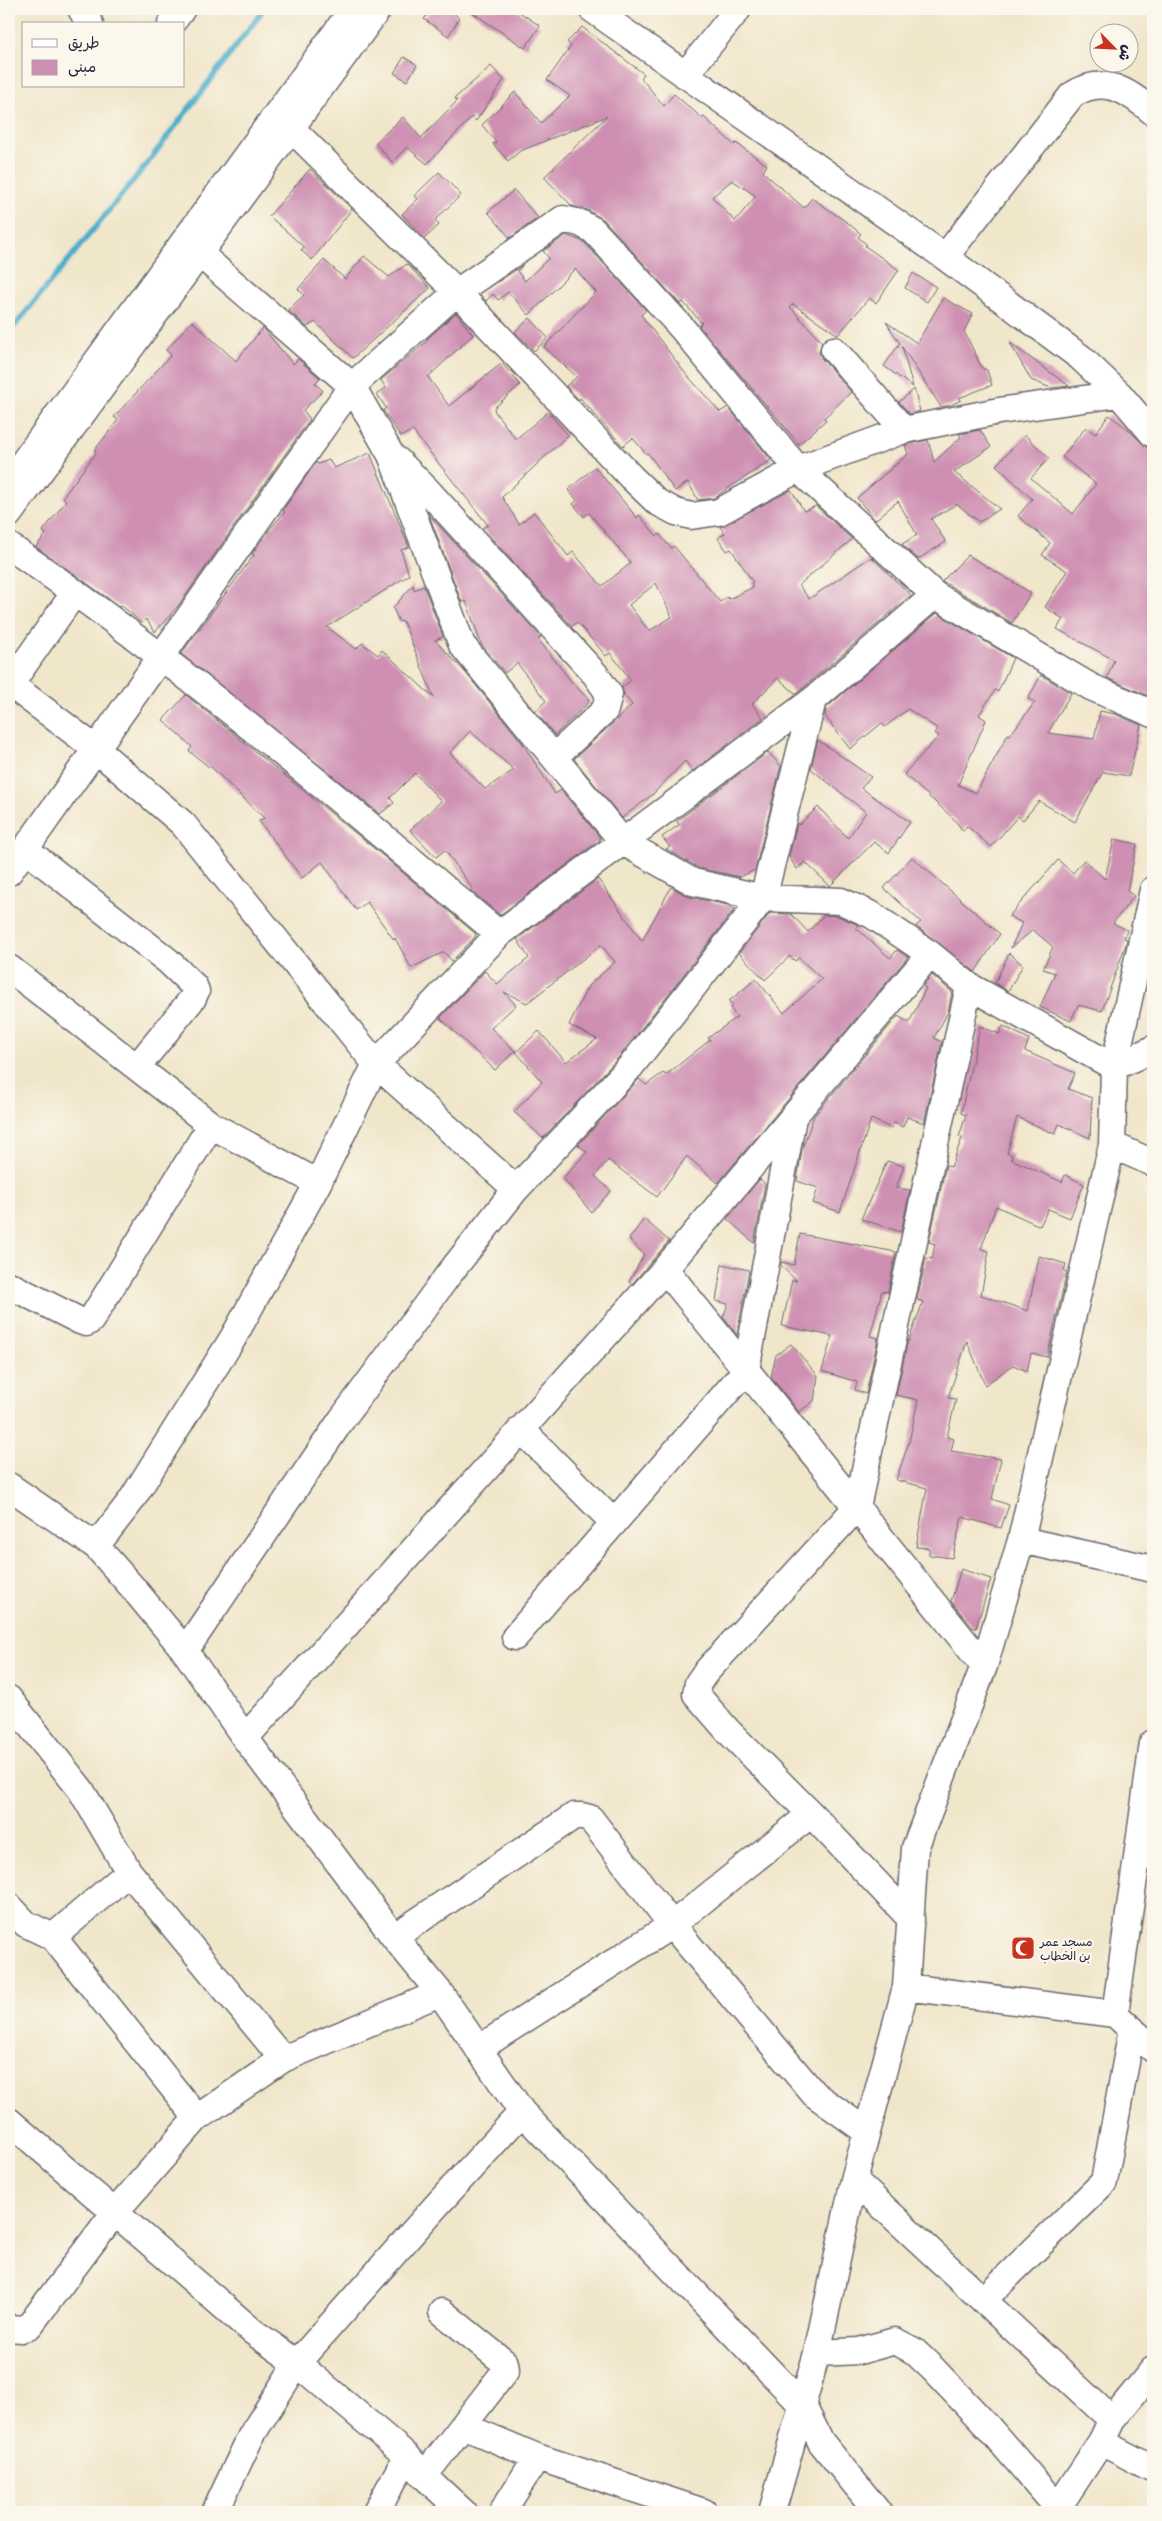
<svg xmlns="http://www.w3.org/2000/svg" width="1162" height="2521" viewBox="0 0 1162 2521" font-family="Delius,'Playpen Sans Arabic',sans-serif">
	<style>
		.lines { fill: none; stroke-linecap: round; stroke-linejoin: round }
		.stream { stroke: #4aafca; stroke-width: 5.5 }
		.building { fill: #ce8fb2; fill-rule: evenodd }
		.minor-casing { stroke: #6a676d; stroke-width: 29 }
		.minor { stroke: #fff; stroke-width: 26 }
		.labels { text-anchor: middle; dominant-baseline: central; stroke-width: 4.5; stroke-linejoin: round; paint-order: stroke }
		.poi-label { font-size: 12px; fill: #22223b; stroke: #fbf7ec; text-anchor: start }
	</style>
	<rect width="100%" height="100%" fill="#fbf7ec"/>
	<filter id="ink" filterUnits="userSpaceOnUse"><feTurbulence type="fractalNoise" baseFrequency=".02" numOctaves="2"/><feDisplacementMap in="SourceGraphic" scale="10" xChannelSelector="R" yChannelSelector="G"/><feConvolveMatrix kernelMatrix="1 2 1 2 8 2 1 2 1" color-interpolation-filters="sRGB"/></filter>
	<filter id="wash" filterUnits="userSpaceOnUse"><feTurbulence type="fractalNoise" baseFrequency=".0096" numOctaves="4" result="noise"/><feDisplacementMap in="SourceGraphic" scale="20" xChannelSelector="R" yChannelSelector="G"/><feGaussianBlur stdDeviation="1.12" result="paint"/><feColorMatrix in="noise" values="0 0 0 0 0 0 0 0 0 0 0 0 0 0 0 0 0 1.4 0 .05"/><feComposite in="paint" operator="in"/></filter>
	<g filter="url(#wash)">
		<rect width="100%" height="100%" fill="#f0e6ca"/>
		<g class="lines">
			<path class="stream" d="M9 333 146 165 264 9"/>
		</g>
		<g id="blocks">
			<path class="building" d="M432 9H451L459 19 448 36 424 19Z
				M467 9H515L540 26 525 48Z
				M582 27 644 74 641 78 664 106 674 94 702 118 704 117 734 145 736 143 767 165 763 172 804 208 812 198 848 223 861 234 858 237 867 245 865 246 899 270 876 303 869 298 838 335 793 304 790 307 822 342 819 352 822 359 851 392 824 418 826 420 799 444 699 326 702 323 683 302 680 304 604 220 587 210 572 206 544 177 607 116 520 151 508 161 493 144 496 142 482 125 515 92 541 123 570 96 547 80 571 46 567 42ZM732 180 756 196 735 221 712 197Z
				M404 57 417 65 407 81 394 73Z
				M491 66 504 80 476 121 472 117 427 164 407 147 392 162 375 143 403 117 421 138 457 101 455 98Z
				M310 169 352 209 312 260 301 250 304 247 269 216Z
				M439 172 461 195 435 220 439 225 424 239 402 214 418 199 414 196Z
				M514 190 538 218 510 238 488 212Z
				M566 235 584 242 595 254 646 310 641 315 685 373 720 412 728 407 771 460 714 498 698 500 688 482 675 491 648 453 646 454 633 438 623 446 580 398 579 400 566 386 577 377 544 347 596 292 575 269 529 315 508 292 498 300 493 294 486 301 480 294 523 265 517 271 525 281 549 258 543 251Z
				M364 256 389 277 407 264 430 288 353 358 315 322 307 327 288 310 304 295 298 289 324 260 345 279Z
				M913 273 936 287 927 302 905 288Z
				M943 298 973 314 964 331 982 368 987 370 992 385 959 398 961 400 951 405 941 407 902 347 913 387 884 366 900 343 886 322 917 343Z
				M456 313 473 335 428 377 449 406 502 363 520 385 494 408 495 412 516 439 548 412 568 435 502 497 519 524 534 512 568 556 573 552 602 586 631 563 589 513 584 517 573 504 577 500 568 490 595 467 637 518 639 515 657 536 659 534 671 548 674 546 720 602 727 597 729 599 753 587 751 583 753 582 731 549 727 551 718 538 725 533 720 527 791 490 804 511 816 506 852 539 799 585 809 599 871 557 911 595 796 694 778 678 752 704 763 718 693 771 685 761 653 794 622 818 574 759 632 705 624 695 622 688 631 680 610 653 606 656 577 622 572 626 482 528 488 525 412 430 401 437 383 410 386 408 377 394 386 388 381 380 428 340 427 339ZM656 583 672 617 649 631 629 605Z
				M530 318 548 338 534 351 515 332Z
				M192 321 236 361 263 328 293 364 298 359 320 378 315 383 323 391 303 410 310 419 178 606 155 632 146 619 142 623 121 605 120 607 36 547 46 534 43 531 66 501 63 497 96 453 94 451 118 420 114 417 171 355 166 350Z
				M1010 343 1069 386 1051 388 1031 380Z
				M914 389 920 411 910 414 899 402Z
				M1109 415 1128 429 1153 454V698L1107 678 1114 660 1057 629 1063 619 1045 607 1067 571 1042 555 1050 543 1018 516 1032 499 996 465 1025 435 1049 458 1031 478 1073 514 1096 484 1062 457 1086 427 1095 434Z
				M980 430 991 447 954 472 1000 509 979 522 957 504 931 519 946 542 918 559 902 544 917 535 898 501 875 520 857 498 908 454 905 445 928 440 934 462 961 437 959 434Z
				M370 453 409 547 401 550 409 575 327 627 356 649 362 643 378 655 382 650 434 698 403 621 399 622 393 608 413 585 414 590 424 586 443 637 435 640 465 672 521 741 555 794 561 790 599 836 600 840 500 915 471 891 473 889 445 850 436 857 410 830 441 801 415 773 390 798 394 803 380 814 181 654 254 555 252 554 270 529 285 512 283 510 316 462 318 464 329 460 334 468ZM470 731 514 770 485 789 450 753Z
				M429 515 541 637 538 639 571 681 590 701 555 735 535 711 546 701 517 663 505 673 481 644 466 601 462 603Z
				M968 555 1031 593 1012 623 942 581Z
				M937 613 1013 658 998 692 995 690 979 715 986 720 958 785 976 793 1008 734 1010 735 1035 702 1028 699 1041 675 1071 693 1048 733 1094 739 1100 711 1115 714 1141 725 1129 776 1103 772 1075 822 1039 801 1023 820 1018 816 991 847 967 826 963 831 954 819 904 774 939 736 935 733 938 729 908 709 885 727 882 723 850 749 825 716 826 708Z
				M186 695 370 845 476 934 475 937 452 961 444 952 411 968 395 938 394 940 367 902 356 910 322 862 302 878 259 821 264 818 210 766 209 767 189 751 192 747 163 720Z
				M818 740 871 777 861 788 910 822 889 853 874 842 830 886 805 862 797 869 789 857 797 823 799 825 818 807 848 838 866 812 811 769Z
				M768 752 781 766 755 870 740 877 699 868 666 849 670 847 662 837 679 825 677 821Z
				M1114 839 1137 844 1127 891 1134 896 1113 923 1127 930 1124 938 1127 939 1126 944 1102 1011 1078 1005 1071 1021 1040 1007 1055 973 1043 969 1053 947 1033 930 1011 948 1022 923 1009 916 1058 860 1073 873 1084 860 1105 879Z
				M912 857 1000 934 975 972 916 926 921 922 884 888Z
				M598 879 642 941 671 887 689 897 728 905 735 909 620 1056 543 1138 514 1112 542 1082 516 1052 539 1031 566 1062 597 1039 569 1025 588 986 615 962 601 945 527 1003 504 992 516 1005 491 1028 515 1051 495 1070 440 1018 485 971 497 984 529 958 517 939Z
				M770 913 791 914 808 932 824 915 838 916 859 925 856 928 890 958 897 950 908 957 718 1183 687 1156 657 1197 608 1160 595 1176 611 1191 591 1212 563 1178 587 1152 578 1145 639 1079 646 1085 663 1073 666 1075 710 1040 708 1038 737 1017 730 1008 733 1006 729 1001 756 979 784 1013 822 979 799 958 795 961 790 956 765 980 739 953Z
				M1009 953 1023 965 1008 991 995 983Z
				M932 975 952 992 948 1012 934 1038 942 1042 924 1123 907 1117 903 1127 894 1123 891 1128 871 1119 840 1212 813 1203 818 1188 797 1181 802 1149 814 1116 898 1016 909 1023 926 988 923 986Z
				M980 1026 999 1034 1003 1026 1029 1039 1025 1051 1075 1073 1068 1089 1092 1098 1090 1138 1059 1124 1055 1134 1017 1117 1007 1153 1012 1155 1011 1159 1062 1182 1065 1175 1084 1184 1070 1218 1048 1209 1040 1226 996 1206 981 1249 989 1251 981 1295 1028 1311 1039 1256 1066 1264 1064 1271 1067 1272 1047 1357 1031 1353 1027 1371 1013 1365 985 1385 967 1341 948 1398 956 1399 947 1437 954 1439 951 1451 1001 1459 992 1499 1009 1505 1001 1528 962 1517 952 1558 929 1555V1548L916 1547 927 1488 896 1480 909 1442 918 1400 896 1395 907 1345 923 1302 917 1300 926 1258 932 1259 935 1244 929 1242 946 1165 951 1167 962 1138 959 1137 966 1115 961 1113Z
				M887 1161 904 1166 896 1188 910 1190 901 1232 861 1219Z
				M760 1179 765 1184 754 1243 727 1219Z
				M644 1219 669 1241 632 1284 629 1282 644 1255 629 1239Z
				M800 1234 896 1252 888 1292 882 1291 870 1336 878 1338 866 1394 855 1390 857 1382 822 1371 832 1336 782 1326 792 1280 797 1281 781 1266V1262L794 1265Z
				M722 1264 749 1270 737 1335 723 1317 728 1304 716 1301Z
				M791 1344 818 1376 814 1401 799 1412 771 1377 776 1355Z
				M961 1569 991 1579 976 1628H973L951 1601Z"/>
		</g>
	</g>
	<g filter="url(#ink)">
		<use href="#blocks" fill-opacity="0" stroke="#6a676d" stroke-width="1"/>
		<g class="lines">
			<g class="minor-casing">
				<path id="minor" d="M81 9 90 24
					M592 9 945 257 1080 357 1119 394 1153 434
					M171 24 182 9
					M685 75 738 9
					M292 129 457 292 631 477 657 502 676 512 691 516 719 512 798 469 904 430 999 411 1119 394
					M186 242 352 386 391 455 462 645 623 842 693 882 763 898 841 901 872 915 930 954 969 986 1114 1067 1153 1049
					M945 257 1072 95C1104 74 1128 91 1153 112
					M834 350 904 430
					M397 460 428 491 595 674 609 694 605 710 554 757
					M9 482 353 9
					M9 514 378 9
					M9 546C181 664 340 800 499 934
					M10 684 96 749 183 824 376 1064 516 1189
					M9 686 75 592
					M25 849 168 961 194 986 196 991 193 998 137 1067
					M9 872 352 386 457 292 563 219 580 223 593 230 606 244 681 327 798 469 935 595 1091 687 1153 714
					M9 968 211 1125 318 1183
					M1112 1145 1153 1163
					M665 1269 984 1666
					M9 1285 80 1321 86 1323 91 1320 211 1125
					M521 1429 614 1523
					M9 1486 96 1546 133 1588 185 1651 245 1738 394 1937 440 1993 522 2112 803 2406 821 2442 878 2512
					M1021 1540 1153 1569
					M96 1546 131 1501 233 1338 318 1183 376 1064 499 934 813 700 935 595
					M515 1637 746 1370 793 1118
					M185 1651 342 1419 449 1274 516 1189 631 1066 763 898 813 700
					M9 1699 81 1790 129 1872 283 2059
					M245 1738 665 1269 930 954
					M9 1906 26 1924 53 1937 197 2118
					M911 1919 811 1814 728 1731 696 1694 698 1683 705 1673 857 1507 969 986
					M53 1937 129 1872
					M394 1937 574 1816H582L590 1818 672 1925 814 2094 867 2132
					M906 1987 1115 2014 1153 2049
					M1115 2014 1153 1743
					M478 2049 672 1925 811 1814
					M9 2121 252 2331 297 2363 407 2456 424 2476 463 2512
					M854 2180 1112 2420
					M983 2300 1104 2182 1132 2029
					M9 2328 22 2329 30 2325 115 2212 197 2118 283 2059 440 1993
					M817 2353 859 2351 895 2341 914 2351 933 2369 988 2427 1058 2508
					M463 2426 537 2457 704 2512
					M1101 2442 1153 2469
					M424 2476 506 2370 505 2363 442 2312
					M215 2512 251 2436 297 2363 436 2206 522 2112
					M376 2512 407 2456
					M502 2512 537 2457
					M772 2512 817 2353 854 2180 906 1987 915 1848 984 1666 1021 1540 1112 1145 1114 1067 1153 890
					M1055 2512 1101 2442 1112 2420 1153 2370"/>
			</g>
			<use href="#minor" class="minor"/>
		</g>
	</g>
	<defs>
		<g id="mosque-square" transform="scale(1.25)"><rect x="-9" y="-9" width="18" height="18" rx="4" fill="#c8321e" stroke="#fbf7ec"/><path d="M3.5-4.9A6 6 0 1 0 3.5 4.9A5 5 0 1 1 3.5-4.9Z" fill="#fff"/></g>
	</defs>
	<g fill-rule="evenodd">
		<use href="#mosque-square" x="1023" y="1948"/>
	</g>
	<g class="labels">
		<g class="poi-label">
			<text x="1040" y="1941">مسجد عمر<tspan x="1040" dy="14">بن الخطاب</tspan></text>
		</g>
	</g>
	<rect width="1162" height="2521" fill="none" stroke="#fbf7ec" stroke-width="30"/>
	<rect x="22" y="22" width="162" height="65" fill="#fbf7ec" stroke="#a4a2a5"/>
	<rect x="32" y="39" width="25" height="8" fill="#ffffff" stroke="#a4a2a5"/>
	<text x="68" y="48" font-size="15" fill="#22223b">طريق</text>
	<rect x="32" y="60" width="25" height="15" fill="#ce8fb2" stroke="#a4a2a5"/>
	<text x="68" y="72" font-size="15" fill="#22223b">مبنى</text>
	<g transform="translate(1114 48) rotate(114)"><circle r="24" fill="#fbf7ec" stroke="#a4a2a5"/>
	<path d="M0-4L9 19L0 12L-9 19Z" fill="#c8321e"/>
	<text y="-8" font-size="14" font-weight="bold" text-anchor="middle" fill="#22223b">ش</text>
	</g>
</svg>
